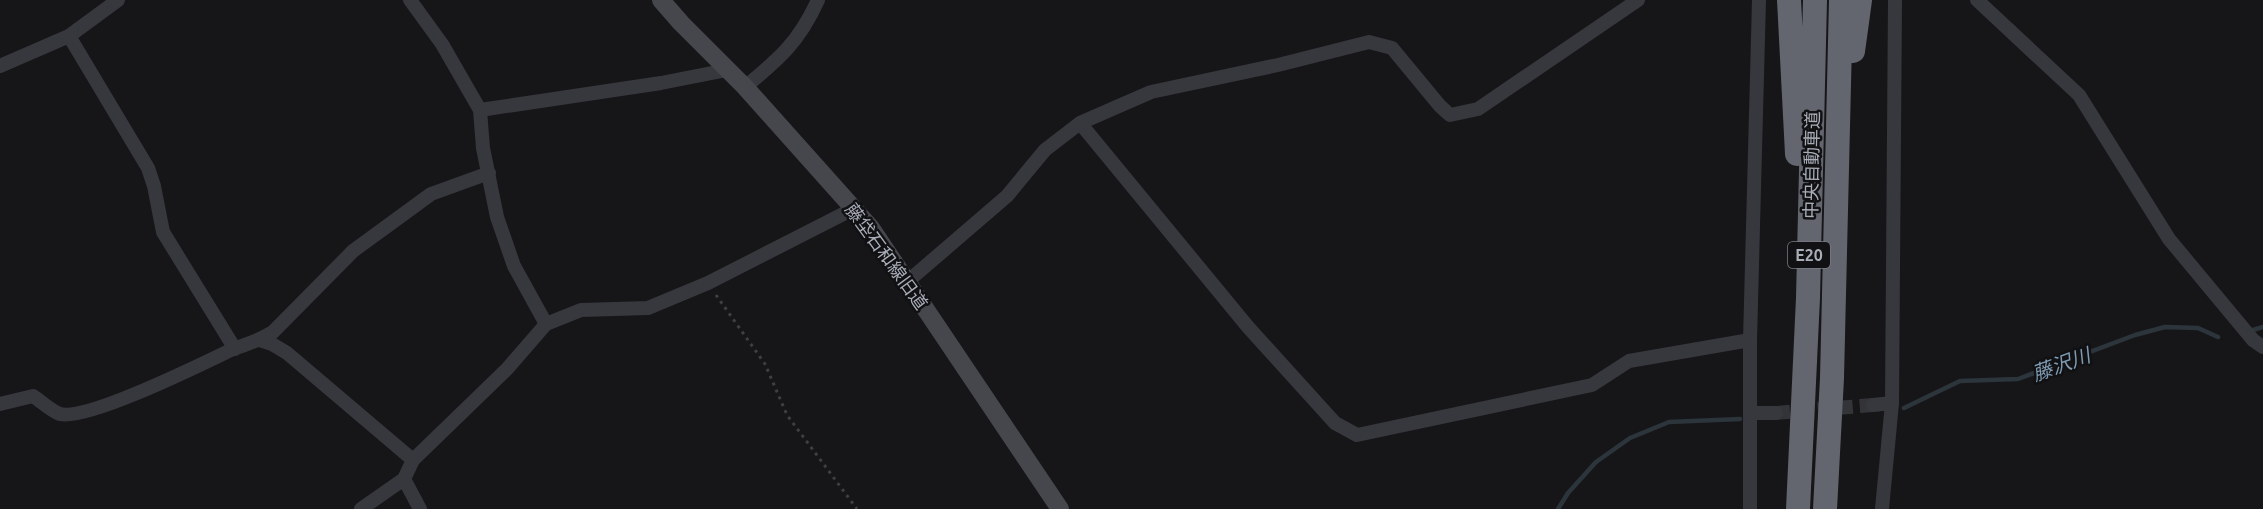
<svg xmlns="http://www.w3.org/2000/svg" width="2263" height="509" viewBox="0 0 2263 509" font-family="Ubuntu,'Noto Sans JP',sans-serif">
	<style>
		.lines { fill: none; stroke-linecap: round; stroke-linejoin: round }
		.stream { stroke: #2c353c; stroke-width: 4.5 }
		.street-tunnel { stroke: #333438; stroke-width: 14; stroke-dasharray: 14 7; stroke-linecap: butt }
		.path { stroke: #3d3f44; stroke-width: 3; stroke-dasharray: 3 4.5; stroke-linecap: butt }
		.street { stroke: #37383d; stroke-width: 14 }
		.secondary { stroke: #45474d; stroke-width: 18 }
		.highway { stroke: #63666e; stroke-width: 24 }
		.labels { text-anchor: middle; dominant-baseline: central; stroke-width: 5; stroke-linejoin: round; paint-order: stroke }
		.shield { fill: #111113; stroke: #7b7e86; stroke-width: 1.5 }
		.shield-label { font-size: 16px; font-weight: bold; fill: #a8adb8 }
		.street-label { font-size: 18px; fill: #a8adb8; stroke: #111113 }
		.water-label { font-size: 20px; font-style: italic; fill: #7f9bb3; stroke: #111113 }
	</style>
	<rect width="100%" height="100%" fill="#161618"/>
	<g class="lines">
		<path class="stream" d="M2253 330 2263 327
			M1904 408 1960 381 2018 379 2135 335 2165 327 2198 328 2218 337
			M1558 509 1568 493 1596 462 1630 438 1669 422 1740 419"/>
		<path class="street-tunnel" d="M1776 413 1873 405"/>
		<path class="path" d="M716 295 765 364 787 415 857 509"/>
		<path class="street" d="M410 0 442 44 480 110 483 148 497 217 514 266 546 324
			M1977 0 2079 95 2169 239 2253 340 2263 347
			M69 36 148 168 154 186 163 232 235 349
			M0 66 69 36 118 0
			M745 87C779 59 799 42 818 0
			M480 110 661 83 727 70
			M1080 123 1248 327 1335 423 1357 435 1592 385 1629 361 1750 340
			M907 282 1007 196 1045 150 1080 123 1151 92 1278 65 1369 42 1392 48 1440 106 1450 115 1478 109 1638 0
			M260 340 272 344 287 353 413 460
			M0 404 33 396C41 401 51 411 60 414 87 421 202 364 231 350 246 344 259 341 273 332L353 251 390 224 431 194 489 173
			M1873 405 1892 403
			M1750 413H1776
			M404 479 420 509
			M361 509 404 479 413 460 507 369 546 324 581 310 648 308 708 283 855 208
			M1750 509V340L1759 0
			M1882 509 1892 403 1895 0"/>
		<path class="secondary" d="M661 0 681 23 745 87 871 228 1060 509"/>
		<path class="highway" d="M1789 0 1797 154
			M1853 51 1860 0
			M1798 509 1808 298 1815 0
			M1825 509 1832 378 1841 0"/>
	</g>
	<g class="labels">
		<rect class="shield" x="1788" y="242" width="42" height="26" rx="4.5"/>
		<g class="shield-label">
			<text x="1809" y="255">E20</text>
		</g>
		<g class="street-label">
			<text transform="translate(1811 165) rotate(-89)">中央自動車道</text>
			<text transform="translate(887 256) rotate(54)">藤垈石和線旧道</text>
		</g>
		<g class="water-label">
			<text transform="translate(2061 364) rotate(-20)">藤沢川</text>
		</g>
	</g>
</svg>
